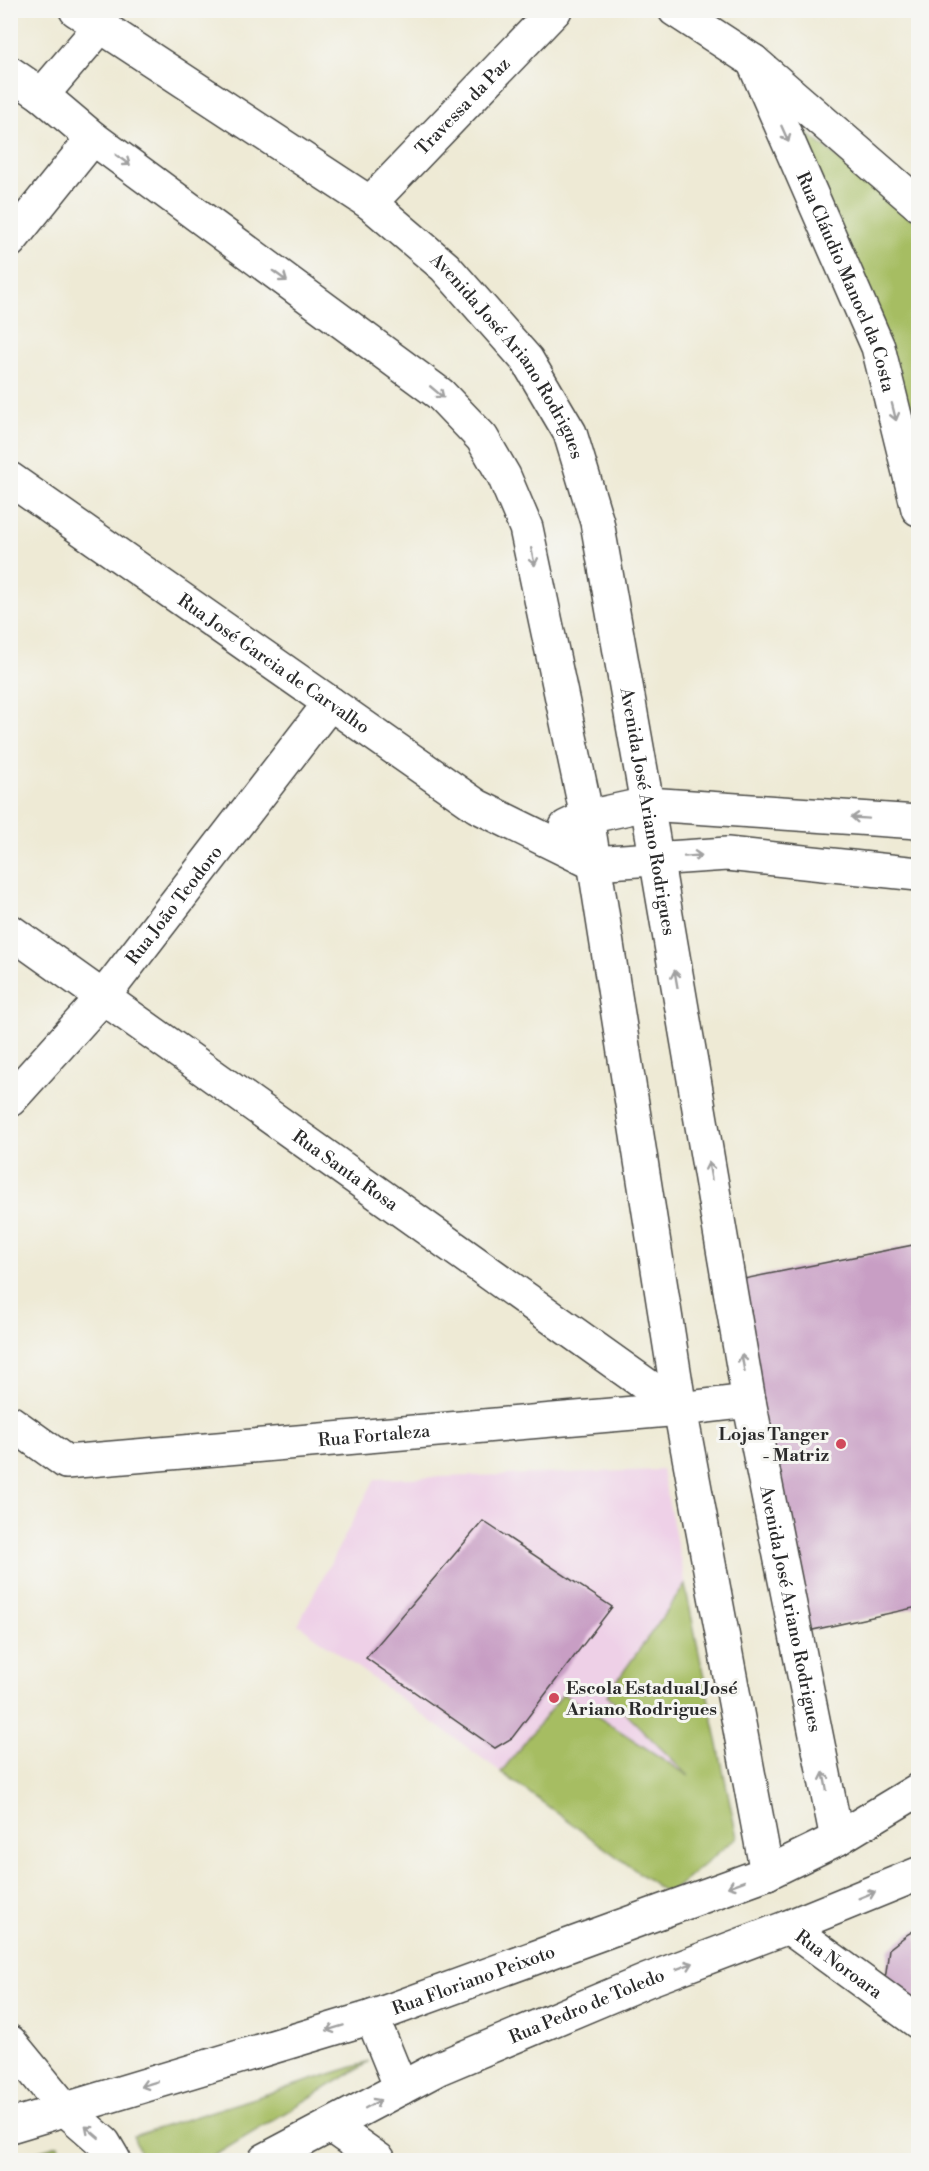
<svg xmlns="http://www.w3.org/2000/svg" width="929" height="2171" viewBox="0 0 929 2171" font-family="'Libre Bodoni',serif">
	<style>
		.built { fill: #eed0e7 }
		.green { fill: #a6bd62; stroke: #687446; stroke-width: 1.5 }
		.building { fill: #c89ec4 }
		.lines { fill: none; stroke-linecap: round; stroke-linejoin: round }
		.minor-casing { stroke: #484844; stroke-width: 36 }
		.major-casing { stroke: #484844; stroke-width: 36 }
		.minor { stroke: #fff; stroke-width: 33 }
		.major { stroke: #fff; stroke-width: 33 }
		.oneway { stroke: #a0a0a0 }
		.poi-dot { fill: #d1495b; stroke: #f6f6f2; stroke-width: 2 }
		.labels { text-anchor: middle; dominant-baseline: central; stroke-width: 6; stroke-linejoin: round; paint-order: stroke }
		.street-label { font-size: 18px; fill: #2b2b2b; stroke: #f6f6f2 }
		.poi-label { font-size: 18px; font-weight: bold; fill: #2b2b2b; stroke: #f6f6f2; text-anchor: end }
	</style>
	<rect width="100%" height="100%" fill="#f6f6f2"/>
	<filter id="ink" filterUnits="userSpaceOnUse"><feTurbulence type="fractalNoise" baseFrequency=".0167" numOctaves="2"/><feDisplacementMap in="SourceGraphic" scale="12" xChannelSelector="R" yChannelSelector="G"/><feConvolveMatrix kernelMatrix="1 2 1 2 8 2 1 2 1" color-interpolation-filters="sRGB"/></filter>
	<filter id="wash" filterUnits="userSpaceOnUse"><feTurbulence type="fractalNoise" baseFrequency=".008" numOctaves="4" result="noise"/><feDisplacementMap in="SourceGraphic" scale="24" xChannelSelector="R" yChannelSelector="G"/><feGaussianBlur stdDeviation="1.35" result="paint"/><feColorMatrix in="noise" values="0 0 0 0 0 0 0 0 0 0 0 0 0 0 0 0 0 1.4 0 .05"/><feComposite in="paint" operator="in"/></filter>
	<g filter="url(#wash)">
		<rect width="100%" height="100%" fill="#eeead5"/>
		<path class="built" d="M662 1470 737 1837 668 1894 298 1624 375 1479Z"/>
		<path class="green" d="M801 128 918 224V499L880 348Z
			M685 1585 737 1837 668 1894 501 1772 563 1694 689 1776 607 1695Z
			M369 2062 207 2160H143L133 2136Z
			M58 2145 67 2160H11V2159Z"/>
		<g id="blocks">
			<path class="building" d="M918 1244V1607L799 1633 734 1281Z
				M483 1521 612 1607 512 1738 495 1748 366 1658Z
				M918 1928V2014L882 1988 886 1973 889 1949 908 1934Z"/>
		</g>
	</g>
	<g filter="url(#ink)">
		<use href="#blocks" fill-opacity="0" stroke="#484844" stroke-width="1.5"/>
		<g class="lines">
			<g class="minor-casing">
				<g id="minor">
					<path id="s1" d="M76 10 370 203 445 267 527 360 570 433 597 522 647 804 749 1401 837 1839"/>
					<path d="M675 10 753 61 918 204"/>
					<path id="s2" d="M753 61 878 347 918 509"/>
					<path d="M10 73 42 95 93 138 440 394 482 438 504 476 526 528 587 817 680 1409 767 1873"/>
					<path d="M42 95 100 27"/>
					<path id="s3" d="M370 203 555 10"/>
					<path d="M10 241 93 138"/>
					<path id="s4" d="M10 479 477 806 593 863 727 854 918 874"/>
					<path d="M566 827 587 817 647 804 918 822"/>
					<path id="s5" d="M10 931 680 1409"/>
					<path id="s6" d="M10 1100 103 997 330 703"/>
					<path id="s7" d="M10 1422 66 1462 680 1409 749 1401"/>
					<path id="s8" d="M788 1927 918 2022"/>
					<path d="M10 2042 65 2109"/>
					<path d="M331 2126 379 2160"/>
				</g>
			</g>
			<g class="major-casing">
				<g id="major">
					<path d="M372 2017 401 2088"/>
					<path d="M65 2109 104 2143 114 2160"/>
					<path id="s9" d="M10 2126 372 2017 767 1873 837 1839 918 1790"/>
					<path id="s10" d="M265 2160 439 2068 648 1980 788 1927 918 1874"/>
				</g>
			</g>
			<use href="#minor" class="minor"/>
			<use href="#major" class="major"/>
		</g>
		<defs><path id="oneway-shaft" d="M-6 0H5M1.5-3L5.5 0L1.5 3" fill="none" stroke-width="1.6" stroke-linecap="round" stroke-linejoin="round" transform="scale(1.5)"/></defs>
		<g class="oneway">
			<use href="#oneway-shaft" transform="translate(785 134) rotate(66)"/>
			<use href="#oneway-shaft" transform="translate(123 160) rotate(36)"/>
			<use href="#oneway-shaft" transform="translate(280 276) rotate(36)"/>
			<use href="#oneway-shaft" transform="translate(437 392) rotate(40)"/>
			<use href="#oneway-shaft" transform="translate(894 412) rotate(76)"/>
			<use href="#oneway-shaft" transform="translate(533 557) rotate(78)"/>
			<use href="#oneway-shaft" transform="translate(860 818) rotate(-176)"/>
			<use href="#oneway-shaft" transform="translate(693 856) rotate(-4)"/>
			<use href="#oneway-shaft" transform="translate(676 979) rotate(-100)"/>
			<use href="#oneway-shaft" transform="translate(710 1171) rotate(-100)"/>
			<use href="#oneway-shaft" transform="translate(743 1363) rotate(-100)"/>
			<use href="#oneway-shaft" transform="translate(825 1781) rotate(-101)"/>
			<use href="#oneway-shaft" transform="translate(736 1884) rotate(160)"/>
			<use href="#oneway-shaft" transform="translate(867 1895) rotate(-22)"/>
			<use href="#oneway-shaft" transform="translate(685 1966) rotate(-21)"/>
			<use href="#oneway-shaft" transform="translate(335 2028) rotate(163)"/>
			<use href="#oneway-shaft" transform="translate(149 2084) rotate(163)"/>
			<use href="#oneway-shaft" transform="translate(373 2104) rotate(-28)"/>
			<use href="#oneway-shaft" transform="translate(92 2132) rotate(-139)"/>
		</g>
	</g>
	<g class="poi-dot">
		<circle cx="841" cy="1444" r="6"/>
		<circle cx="554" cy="1698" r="6"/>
	</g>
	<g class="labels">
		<g class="street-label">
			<text stroke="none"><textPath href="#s3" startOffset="134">Travessa da Paz</textPath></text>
			<text stroke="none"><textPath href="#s2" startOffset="240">Rua Cláudio Manoel da Costa</textPath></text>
			<text stroke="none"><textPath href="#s1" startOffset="560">Avenida José Ariano Rodrigues</textPath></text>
			<text stroke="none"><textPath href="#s4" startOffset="322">Rua José Garcia de Carvalho</textPath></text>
			<text stroke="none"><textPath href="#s1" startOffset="1046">Avenida José Ariano Rodrigues</textPath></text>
			<text stroke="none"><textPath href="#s6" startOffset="255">Rua João Teodoro</textPath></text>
			<text stroke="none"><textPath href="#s5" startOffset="412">Rua Santa Rosa</textPath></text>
			<text stroke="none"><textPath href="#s7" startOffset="378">Rua Fortaleza</textPath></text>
			<text stroke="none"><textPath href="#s1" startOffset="1856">Avenida José Ariano Rodrigues</textPath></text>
			<text stroke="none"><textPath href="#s8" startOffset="63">Rua Noroara</textPath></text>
			<text stroke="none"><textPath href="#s9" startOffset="486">Rua Floriano Peixoto</textPath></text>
			<text stroke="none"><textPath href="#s10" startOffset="357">Rua Pedro de Toledo</textPath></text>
		</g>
		<g class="poi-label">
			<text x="829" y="1434">Lojas Tanger<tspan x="829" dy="21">- Matriz</tspan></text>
			<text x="566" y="1688" text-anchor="start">Escola Estadual José<tspan x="566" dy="21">Ariano Rodrigues</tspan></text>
		</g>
	</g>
	<rect width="929" height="2171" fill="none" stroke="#f6f6f2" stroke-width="36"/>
</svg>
